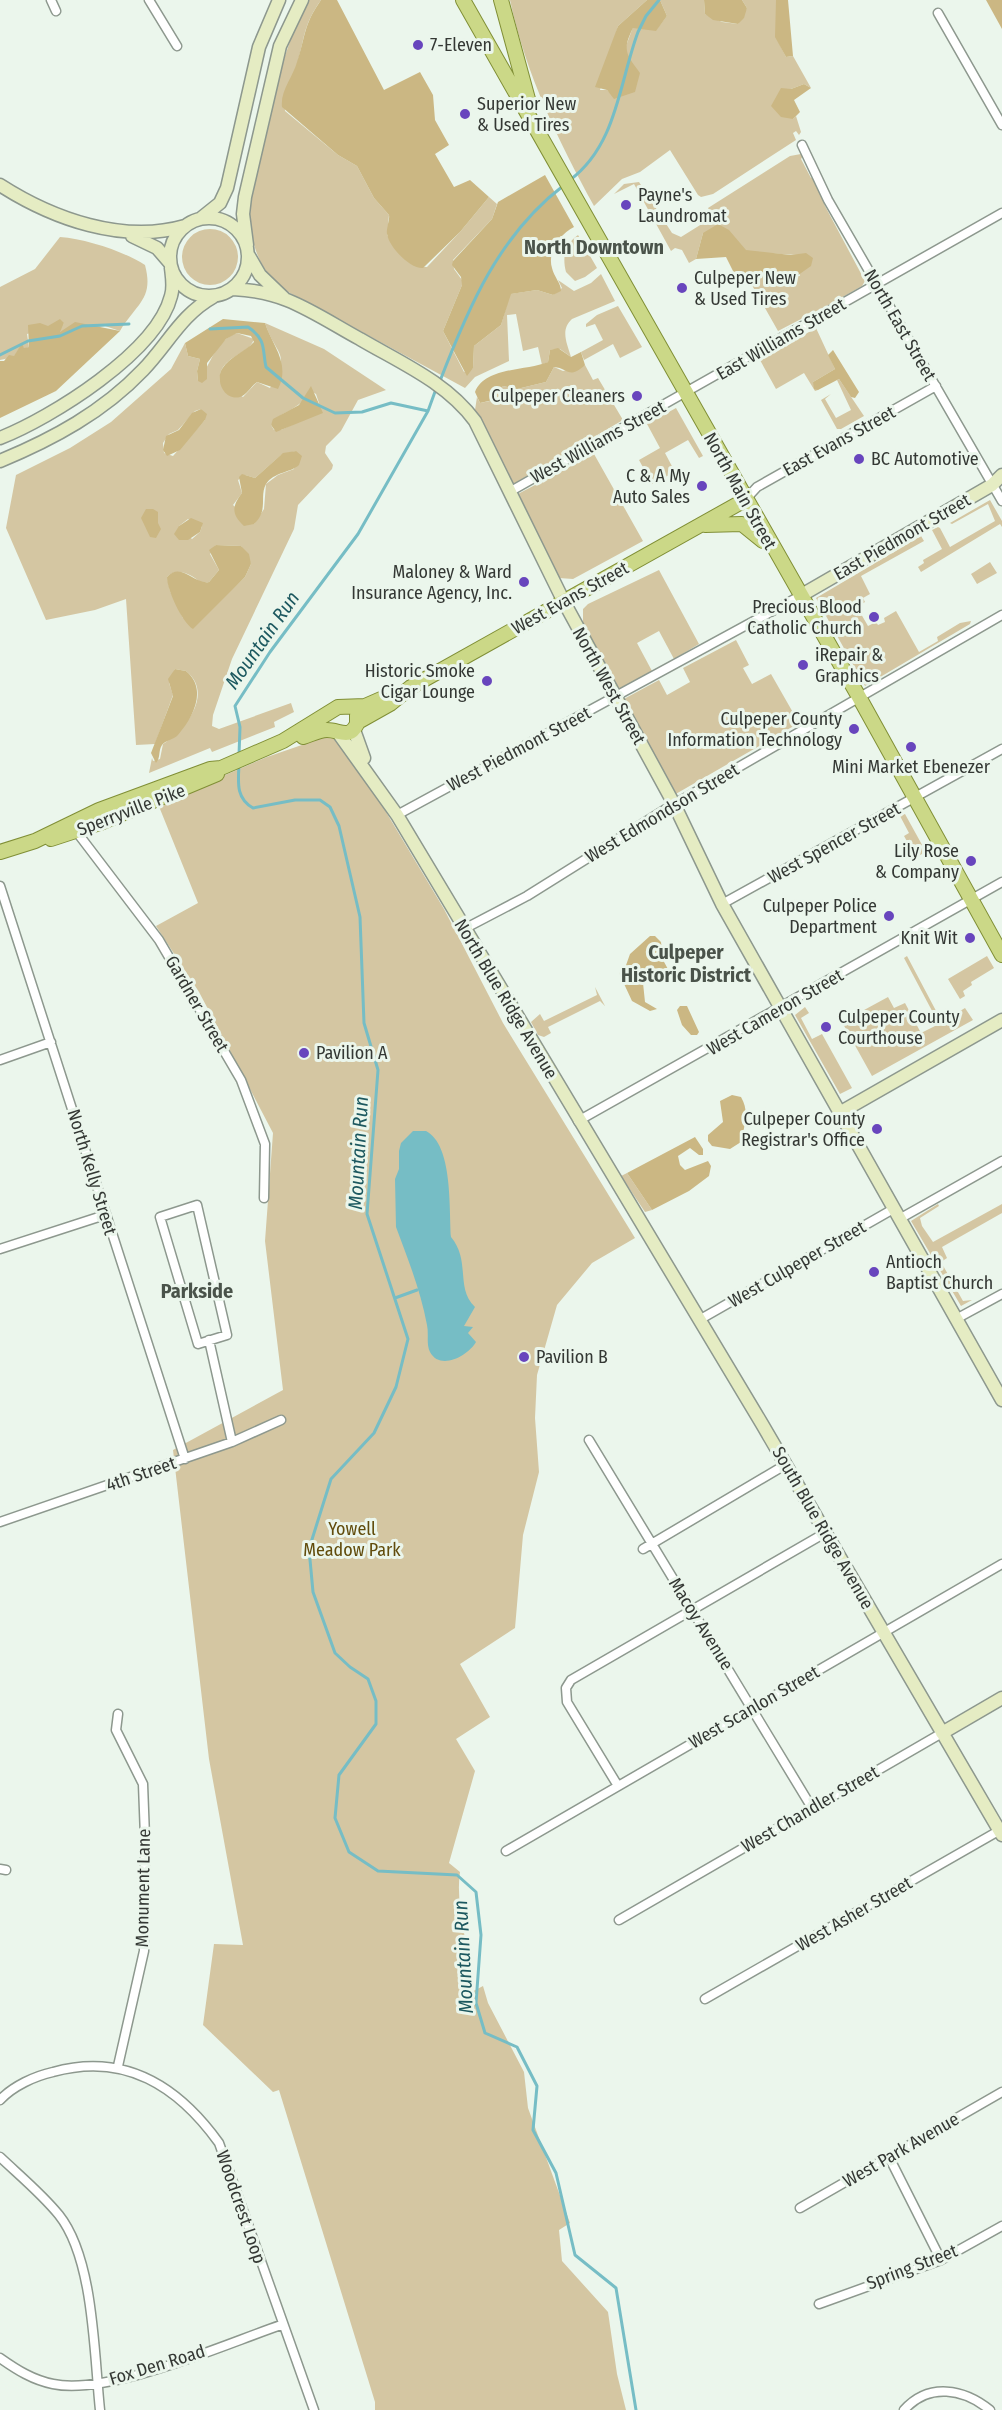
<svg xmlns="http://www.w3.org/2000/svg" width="1002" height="2410" viewBox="0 0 1002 2410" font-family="'Fira Sans Condensed',sans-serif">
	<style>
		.green { fill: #d4c6a2; fill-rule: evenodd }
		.forest { fill: #cbb783 }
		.water { fill: #76bdc5 }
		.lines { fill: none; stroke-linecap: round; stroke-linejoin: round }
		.stream { stroke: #76bdc5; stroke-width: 3 }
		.street-casing { stroke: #8d988e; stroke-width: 11 }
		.secondary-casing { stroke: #8d988e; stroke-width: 15 }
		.primary-casing { stroke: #808f36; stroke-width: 16 }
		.street { stroke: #fff; stroke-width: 8 }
		.secondary { stroke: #e5ecc3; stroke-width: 12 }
		.primary { stroke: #cbd887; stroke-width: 14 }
		.poi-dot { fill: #6845bd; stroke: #ebf6ec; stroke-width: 2 }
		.labels { text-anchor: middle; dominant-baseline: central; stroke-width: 6; stroke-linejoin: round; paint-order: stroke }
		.poi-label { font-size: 18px; fill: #343834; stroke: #ebf6ec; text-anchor: start }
		.street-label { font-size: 18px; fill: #343834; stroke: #ebf6ec }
		.park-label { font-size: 18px; fill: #614c0c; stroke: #ebf6ec }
		.neighbourhood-label { font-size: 20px; font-weight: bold; fill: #4a534a; stroke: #ebf6ec }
		.water-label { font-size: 20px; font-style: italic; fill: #1c585f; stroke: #ebf6ec }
	</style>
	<rect width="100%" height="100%" fill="#ebf6ec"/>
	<path class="green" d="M309 0H321C304 24 305 35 298 61 292 83 283 86 285 111L338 155 357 166 374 198 389 215 387 235C396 251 407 267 427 267L460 232 489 197 497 204 492 219 453 260 454 269 462 280V285L443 331 464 372 473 368 474 346 501 325 510 294 537 290 553 295 562 288 558 280 574 291 591 283 601 274 615 301 572 319C560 330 567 343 571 357L560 349 550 350 548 362 542 365 538 347 523 351 516 314 507 315 509 361 475 377 465 388 290 293C265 278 254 255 250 225 246 183 285 36 309 0Z
		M510 0H647L618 26 600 90H607L610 93 626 55V46L633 27 656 30 667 16 660 0H704L705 14 722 22 738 24 747 8 742 0H776V37L786 57 793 56 811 88 804 84 791 89 793 119 796 116 801 132 799 135 796 131 793 133 796 140 713 194 701 197 698 195 670 150 640 172 622 179 594 206C558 140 526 75 510 0Z
		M801 154 803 156 801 159 811 178 815 177 825 206 865 281 862 286 804 319 803 318 778 331 749 280 775 266 781 278 800 276 797 255 750 252 703 233 696 259 689 263 682 250 675 248 671 251 634 184 614 194 624 184 639 182 672 233 681 237 713 217 708 208 790 156Z
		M182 257a28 28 0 1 1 56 0a28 28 0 1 1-56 0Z
		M578 235 597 268 585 277 575 281 566 272C562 257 565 244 578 235Z
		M60 237C86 239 123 251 145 265 154 299 137 303 120 331L105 326 59 332 64 323 27 334 29 347 24 349 22 344 14 357 0 360V287L35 269Z
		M618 306 642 347 620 358 613 344 584 360 581 352 603 340 595 324 586 327V324L597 315Z
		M265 323 324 349 386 390 358 400 341 431 326 446 325 453 333 465 332 469 298 505 294 529 232 659 213 715 212 726 219 729 291 703 294 712 274 722 275 727 212 752 210 748 149 773 152 758 153 761 160 759 163 744C184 731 215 694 186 671L175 669 169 683 173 695 155 744 136 745 126 599 95 610 46 620 6 528 16 475 70 448 111 422 171 369 185 343 188 356 200 359 197 371 198 381C211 365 215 340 237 333L254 339C249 356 217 356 220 382L243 397 257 382 270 388C292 351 276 357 265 323ZM309 390 316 394 319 403 313 415 281 430H274L271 425C281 409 302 411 309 390ZM201 409 205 420 173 456 164 453 163 443 169 434 178 430 195 411ZM296 451 294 469 278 475 266 484 264 509 254 524 233 505 242 493 238 480 245 475 255 478 281 455ZM188 519 202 526 200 532 192 539 179 526ZM216 545 241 546 251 564 245 577 212 608 183 618 170 591 167 577C176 567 191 574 200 582H209L219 570 210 554Z
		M816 328 835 369 813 382 818 390 815 391 804 373 776 389 760 360Z
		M585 365 593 380 598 378 623 420 515 483H511L475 410 477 397 480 403 490 401 503 386 517 389 546 382 554 367 563 371Z
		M839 379 864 416 841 429H837L821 400 831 394 825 399 836 418 851 410 837 380Z
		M676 408 703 456 699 458 688 440 665 453 675 472 652 484 639 460 660 448 647 424Z
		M594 454 643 541 573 579 559 578 516 495Z
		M990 500 1002 521V527L1000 524 921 572 918 567 924 563 923 560 942 549 932 530 938 527 940 528 950 547 995 521 988 504 952 524 950 523Z
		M921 536 924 541 861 576 870 594 863 598 865 602 857 607 868 626 876 622 878 625 885 622 884 618 896 611 919 652 938 641 937 637 960 623 971 621 970 624 865 686 816 598Z
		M990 562 997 573 977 584 971 574Z
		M659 570 699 644 674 659 659 631 637 643 652 671 617 690 583 624V609L588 604Z
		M736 640 749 665 743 668 752 684 771 674 799 723 674 795 622 700 659 680 667 695 690 682 683 668Z
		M334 736 343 740 444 909 503 1023 635 1238 592 1263 557 1305 537 1375 535 1418 539 1472 523 1535 515 1628 460 1664 490 1717 456 1739 475 1771 449 1863 460 1872C454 1913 475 1953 466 1995L483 1986 488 2003 524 2072 528 2108 570 2223 559 2230 562 2261 608 2312 617 2374 626 2410H375V2402L279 2090 273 2092 203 2025 214 1944 243 1945 209 1759 173 1450 283 1390 265 1241 273 1133 199 992 156 926 198 903 158 804 267 757 325 737Z
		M905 814 926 852 916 857 904 836 909 833 900 816Z
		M907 956 943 1024 946 1023 945 1020 965 1008 973 1020 872 1076 842 1022 888 997 894 1008 905 1003 921 1033 939 1024 904 958Z
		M987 956 994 968 971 982 972 985 963 991 965 996 960 999 948 979Z
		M595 987 605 1006 600 1001 548 1027 551 1033 544 1037 538 1035 531 1022 540 1014 544 1021 597 995Z
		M805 1007 809 1013 801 1018 812 1039 822 1034 852 1088 840 1094 795 1015Z
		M627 1173 652 1210 645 1212 621 1176Z
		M938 1204 939 1206 920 1218 922 1226 933 1242 1002 1204V1213L942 1247 947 1258 941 1262 963 1301 972 1300 961 1306 911 1221Z"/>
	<path class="forest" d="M321 0H337L384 90 420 72 433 95 435 120 449 145 435 154 454 187 470 180 489 197 460 232 423 268C410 269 389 247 387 234 386 227 390 221 389 215L374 198 357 166 338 155 282 107C280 91 293 77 297 62 306 35 303 26 321 0Z
		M647 0H660L667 16 656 31 633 28C622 50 626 54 640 73L635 92 614 99 607 90 595 87 618 26Z
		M704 0H742L747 8 744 18 738 24 713 20 705 14Z
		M776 0H788L793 56 786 57 775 37Z
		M986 0H1002V29Z
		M804 84 811 88 794 100 800 112 793 119 781 117 771 106 781 88 791 89Z
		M545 175 574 227C560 234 547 252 552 268 554 277 561 283 561 291L553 295 537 290 511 294 501 325 474 346 473 368 467 376 443 331 462 285 461 277 452 265 453 261 492 219 498 202Z
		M718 224 729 230 746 250 791 255 806 253 813 258 811 266 794 278H781L775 267 740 285 726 257 696 259 703 233Z
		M60 319 64 323 60 332 75 322 120 331 56 391 0 418V361H4L9 355 14 356 22 343 24 348 29 347 28 325 40 323 48 326Z
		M223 319 265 323C272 345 291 364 278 389L257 382C251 386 247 395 240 397 224 401 215 380 222 369 230 356 245 352 254 342L251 336 237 333 226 339 207 363V379L202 383 198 381 197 371 200 359 188 356 185 343Z
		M558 348 571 357 581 352 585 365C569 380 568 368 554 367L546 382 517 389 503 386 493 400 480 403 475 392C485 367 526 371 548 362L550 350Z
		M833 350 859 392 855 398 851 397 839 379 818 390 814 389 813 382 835 369 828 355Z
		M311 386 323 413 276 432 271 425 273 419 299 405Z
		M201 409 207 414 205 420 180 450 167 456 163 450 166 436 179 430 192 413Z
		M296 451 302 456 299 465C290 473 274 472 266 484 259 497 269 510 254 524L244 526C231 514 232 506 242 493L239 477 242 474 255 478 283 453Z
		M146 509H153L158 512V523L161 529 156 538 150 537 141 518Z
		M191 518 203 523 200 532 188 540H179L174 534 179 526Z
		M216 545 241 546 249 554 251 564 245 577 193 629C182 622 167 590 167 577 181 561 195 585 209 582L219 570 209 550Z
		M175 669 186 671C208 689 193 718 178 735 173 740 166 740 162 745 158 751 161 757 156 763L151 753 173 696 168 679Z
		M650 936H655L661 942 663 960 669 971 664 983 658 984 647 979 643 983 645 1002 657 1009 650 1011 632 1001 619 973 625 968 630 954Z
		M680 1006H687L699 1032 697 1035H691L682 1025 677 1010Z
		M732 1095 741 1097C750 1112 744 1126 741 1142L730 1149 712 1146 708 1141V1135L723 1122 720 1101Z
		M695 1137 703 1149V1155H699L690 1148 678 1156 680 1165 685 1170 708 1161 711 1166 709 1176 689 1191 652 1210 627 1173Z"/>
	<path class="water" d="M413 1131H426C453 1145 449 1208 451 1237 471 1261 455 1288 475 1307L464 1326 473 1327 468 1333 476 1342C468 1356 440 1371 430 1352 426 1344 429 1334 427 1325 421 1292 408 1259 396 1227L395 1179 399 1169V1151L401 1143Z"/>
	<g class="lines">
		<path class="stream" d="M570 180C617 145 619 83 638 32L646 16 659 0
			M210 329 248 327C267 340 262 349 266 367L303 398 335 413 362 412 391 403 428 411
			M0 355 28 341 60 336 82 326 129 324
			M440 381C468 308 499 235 563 186
			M239 755 240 727 235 706 270 652 358 534 428 411 436 389
			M239 765C238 783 236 798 253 808L295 800H320L330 807 339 826 360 917 364 1023 378 1070 367 1214 408 1339 396 1387 374 1433 331 1479 309 1549 313 1592 335 1653 350 1667 368 1679 376 1701V1724L339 1775 335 1818 349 1852 378 1871 457 1875 476 1892 481 1935 476 2003 485 2033 517 2047 537 2086 533 2130 556 2173 575 2255 616 2288 636 2410
			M395 1298 417 1290"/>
		<g class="street-casing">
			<path id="street" d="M51 0 56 11
				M149 0 177 46
				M938 13 1002 125
				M802 145 828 200 1002 501
				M511 491 1002 213
				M745 500 757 487 936 386
				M397 815 800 596
				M76 831 159 940 241 1080 265 1144 264 1198
				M0 886 185 1459
				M722 904 1002 749
				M464 929 527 896 666 809 1002 615
				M0 1060 51 1042
				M578 1121 1002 882
				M197 1205 227 1335 198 1344 160 1217Z
				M901 1218 1002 1161
				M0 1249 105 1215
				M956 1319 1002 1294
				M699 1320 895 1208
				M209 1340 232 1442
				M589 1440 812 1808
				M0 1522 232 1442 281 1420
				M643 1549 785 1465
				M118 1714 116 1730 143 1784 145 1837 144 1951 118 2066
				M618 1786 567 1702 566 1688 571 1680 825 1533
				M506 1851 1002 1564
				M0 1869 6 1870
				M619 1920 942 1733
				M705 1999 1002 1829
				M0 2100C13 2086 35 2076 53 2072 125 2052 178 2086 219 2143L314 2410
				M0 2157C19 2175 42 2194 59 2215 94 2259 94 2354 100 2410
				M889 2157 941 2260
				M800 2208 1002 2092
				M819 2304 941 2260 1002 2226
				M0 2358C17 2370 33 2380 53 2384 109 2396 225 2344 281 2325
				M904 2410C929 2382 964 2389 990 2410"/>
		</g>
		<g class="secondary-casing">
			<path id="secondary" d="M0 185C53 219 123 244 185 226
				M170 257a39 39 0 1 1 78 0a39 39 0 1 1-78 0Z
				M200 219 220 203 227 188 259 47 279 0
				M132 236 157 248 170 263
				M247 245 243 214 245 197 280 46 302 0
				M249 256 260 275 284 298
				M233 289C252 290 270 293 287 300 312 310 336 326 360 339 401 363 446 382 475 421L564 602 674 804 722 904 1002 1400
				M0 438C51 418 157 352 171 296 174 287 172 277 171 268
				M0 461C53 439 103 412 143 370 168 344 181 315 213 297
				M800 596 992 485 1002 475
				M354 730 364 758
				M339 734 397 815 762 1424 1002 1835
				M841 1112 1002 1020
				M942 1733 1002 1698"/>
		</g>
		<g class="primary-casing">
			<path id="primary" d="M463 0 859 697 1002 955
				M501 0 528 99
				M705 525 742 524 763 541
				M358 722 390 704 411 687 745 500
				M303 737C310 735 319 730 327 730 340 730 349 740 357 724V715
				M51 839 100 823 217 774
				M0 852 35 841 99 810 210 769 221 768 283 741 338 707 365 706 381 699"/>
		</g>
		<use href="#street" class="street"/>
		<use href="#secondary" class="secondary"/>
		<use href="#primary" class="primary"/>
	</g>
	<g class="poi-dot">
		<circle cx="418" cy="45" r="6"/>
		<circle cx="465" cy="114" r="6"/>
		<circle cx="626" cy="205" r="6"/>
		<circle cx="682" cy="288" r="6"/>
		<circle cx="637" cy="396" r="6"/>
		<circle cx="859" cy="459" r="6"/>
		<circle cx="702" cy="486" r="6"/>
		<circle cx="524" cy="582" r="6"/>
		<circle cx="874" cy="617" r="6"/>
		<circle cx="803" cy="665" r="6"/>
		<circle cx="487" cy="681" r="6"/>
		<circle cx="854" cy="729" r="6"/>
		<circle cx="911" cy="747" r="6"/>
		<circle cx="971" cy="861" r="6"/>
		<circle cx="889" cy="916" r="6"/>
		<circle cx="970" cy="938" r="6"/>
		<circle cx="826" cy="1027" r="6"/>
		<circle cx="304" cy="1053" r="6"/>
		<circle cx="877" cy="1129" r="6"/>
		<circle cx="874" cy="1272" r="6"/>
		<circle cx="524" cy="1357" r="6"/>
	</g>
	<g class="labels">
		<g class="poi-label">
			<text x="430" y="45">7-Eleven</text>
			<text x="477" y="104">Superior New<tspan x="477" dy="21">&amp; Used Tires</tspan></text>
			<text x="638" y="195">Payne's<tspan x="638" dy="21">Laundromat</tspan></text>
			<text x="694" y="278">Culpeper New<tspan x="694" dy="21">&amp; Used Tires</tspan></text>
			<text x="625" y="396" text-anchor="end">Culpeper Cleaners</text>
			<text x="871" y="459">BC Automotive</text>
			<text x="690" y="476" text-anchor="end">C &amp; A My<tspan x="690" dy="21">Auto Sales</tspan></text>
			<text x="512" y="572" text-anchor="end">Maloney &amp; Ward<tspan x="512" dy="21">Insurance Agency, Inc.</tspan></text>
			<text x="862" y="607" text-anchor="end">Precious Blood<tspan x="862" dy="21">Catholic Church</tspan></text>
			<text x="815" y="655">iRepair &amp;<tspan x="815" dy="21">Graphics</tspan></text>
			<text x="475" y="671" text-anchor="end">Historic Smoke<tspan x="475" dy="21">Cigar Lounge</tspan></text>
			<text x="842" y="719" text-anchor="end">Culpeper County<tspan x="842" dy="21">Information Technology</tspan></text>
			<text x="911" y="767" text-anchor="middle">Mini Market Ebenezer</text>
			<text x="959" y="851" text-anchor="end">Lily Rose<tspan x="959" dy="21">&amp; Company</tspan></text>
			<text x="877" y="906" text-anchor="end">Culpeper Police<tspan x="877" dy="21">Department</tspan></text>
			<text x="958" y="938" text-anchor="end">Knit Wit</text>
			<text x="838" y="1017">Culpeper County<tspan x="838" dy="21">Courthouse</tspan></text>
			<text x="316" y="1053">Pavilion A</text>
			<text x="865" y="1119" text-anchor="end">Culpeper County<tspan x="865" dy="21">Registrar's Office</tspan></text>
			<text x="886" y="1262">Antioch<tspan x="886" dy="21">Baptist Church</tspan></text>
			<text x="536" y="1357">Pavilion B</text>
		</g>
		<g class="street-label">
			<text transform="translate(900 325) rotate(60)">North East Street</text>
			<text transform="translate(781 339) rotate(-30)">East Williams Street</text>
			<text transform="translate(839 441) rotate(-29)">East Evans Street</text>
			<text transform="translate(598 442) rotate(-29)">West Williams Street</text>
			<text transform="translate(740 491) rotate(61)">North Main Street</text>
			<text transform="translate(902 537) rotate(-30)">East Piedmont Street</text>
			<text transform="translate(570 598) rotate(-29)">West Evans Street</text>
			<text transform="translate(609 686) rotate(61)">North West Street</text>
			<text transform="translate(519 749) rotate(-28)">West Piedmont Street</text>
			<text transform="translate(131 810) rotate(-21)">Sperryville Pike</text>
			<text transform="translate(662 813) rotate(-31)">West Edmondson Street</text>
			<text transform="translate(834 843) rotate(-29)">West Spencer Street</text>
			<text transform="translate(506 999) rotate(59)">North Blue Ridge Avenue</text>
			<text transform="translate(197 1004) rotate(60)">Gardner Street</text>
			<text transform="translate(775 1012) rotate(-30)">West Cameron Street</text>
			<text transform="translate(92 1172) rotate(73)">North Kelly Street</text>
			<text transform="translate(797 1264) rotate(-30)">West Culpeper Street</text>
			<text transform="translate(141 1474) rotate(-19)">4th Street</text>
			<text transform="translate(823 1528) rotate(60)">South Blue Ridge Avenue</text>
			<text transform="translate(701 1624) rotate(58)">Macoy Avenue</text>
			<text transform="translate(754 1707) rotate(-30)">West Scanlon Street</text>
			<text transform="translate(810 1809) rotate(-30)">West Chandler Street</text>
			<text transform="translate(143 1888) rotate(-89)">Monument Lane</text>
			<text transform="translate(854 1914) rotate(-30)">West Asher Street</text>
			<text transform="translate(901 2150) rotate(-30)">West Park Avenue</text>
			<text transform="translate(241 2207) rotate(71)">Woodcrest Loop</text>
			<text transform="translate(912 2267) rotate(-21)">Spring Street</text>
			<text transform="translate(157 2365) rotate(-17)">Fox Den Road</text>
		</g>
		<g class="park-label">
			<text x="352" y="1529">Yowell<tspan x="352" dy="21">Meadow Park</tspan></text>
		</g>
		<g class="neighbourhood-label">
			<text x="594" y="247">North Downtown</text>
			<text x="686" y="952">Culpeper<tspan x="686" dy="23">Historic District</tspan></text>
			<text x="197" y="1291">Parkside</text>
		</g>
		<g class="water-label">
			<text transform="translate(262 640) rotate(-55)">Mountain Run</text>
			<text transform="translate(358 1153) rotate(-87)">Mountain Run</text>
			<text transform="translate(463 1957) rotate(-93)">Mountain Run</text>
		</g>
	</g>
</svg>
